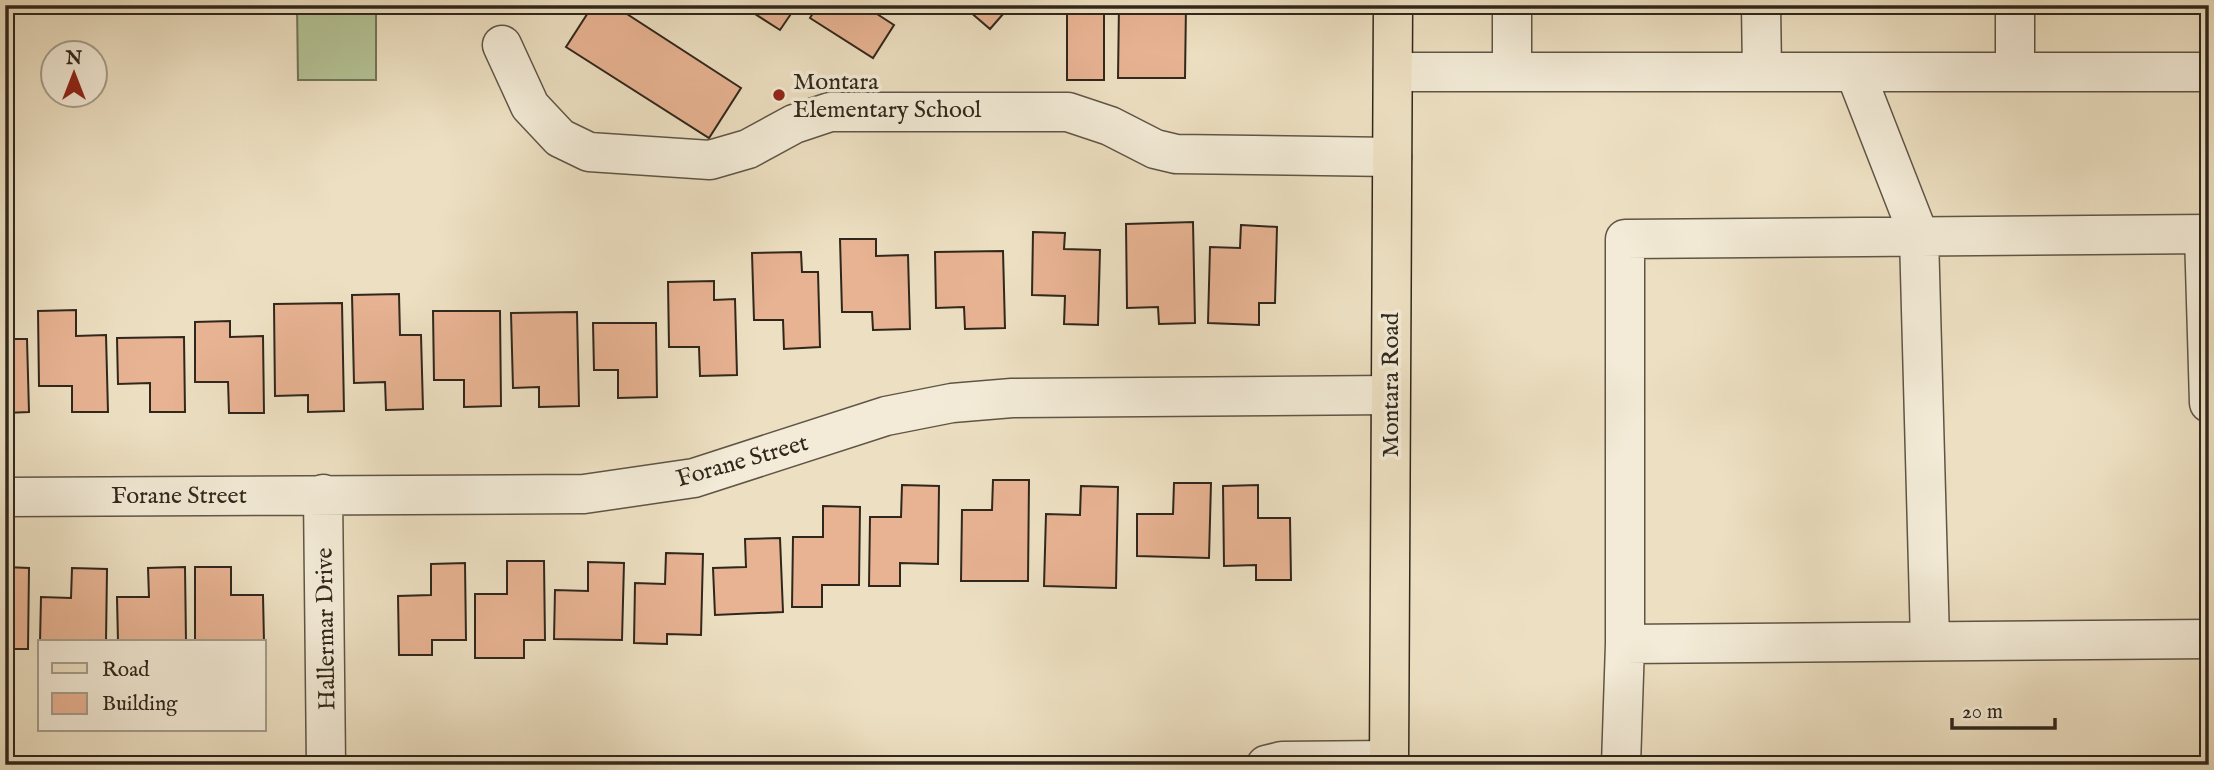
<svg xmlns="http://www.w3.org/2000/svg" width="2214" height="770" font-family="'IM FELL English',serif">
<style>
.green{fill:#b4c396;stroke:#727559;stroke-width:2}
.building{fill:#e8b393;stroke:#30271c;stroke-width:2}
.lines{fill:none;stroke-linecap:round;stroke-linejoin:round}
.minor-casing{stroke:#5f5546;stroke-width:41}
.major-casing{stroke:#30271c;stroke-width:41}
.minor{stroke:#f3ebd7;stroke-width:38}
.major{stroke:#ede0c2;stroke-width:38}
.poi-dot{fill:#8f2418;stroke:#f3ebd7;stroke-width:2.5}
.labels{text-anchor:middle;stroke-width:7;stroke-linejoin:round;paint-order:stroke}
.poi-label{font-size:24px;fill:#30271c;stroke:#f3ebd7;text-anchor:start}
.street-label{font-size:24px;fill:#30271c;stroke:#f3ebd7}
</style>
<rect width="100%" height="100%" fill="#ede0c2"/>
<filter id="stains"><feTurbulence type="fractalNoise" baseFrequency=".00286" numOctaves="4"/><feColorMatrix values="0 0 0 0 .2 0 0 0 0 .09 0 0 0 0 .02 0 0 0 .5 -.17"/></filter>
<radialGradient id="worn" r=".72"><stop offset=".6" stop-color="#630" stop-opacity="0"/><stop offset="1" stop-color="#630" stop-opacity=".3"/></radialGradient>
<path class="green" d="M297 5H376V80H298Z"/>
<path class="building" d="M593 5H613L741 88 709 138 566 47Z
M741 5H797L780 30Z
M818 5H863L894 25 873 58 810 18Z
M962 5H1011L990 29Z
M1119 5H1186L1185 78H1118Z
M1067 7H1104V80H1067Z
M1193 222 1195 323 1159 324 1158 307 1127 308 1126 224Z
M1241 225 1277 227 1275 303H1259V325L1208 323 1210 247 1240 248Z
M1033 232 1065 233 1064 249 1100 250 1098 325 1064 324 1065 296 1032 295Z
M840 239H876V256L908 255 910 329 873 330 872 312H842Z
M1003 251 1005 328 965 329 964 307 936 308 935 252Z
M801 252 802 272H818L820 347 784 349 783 320H754L752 253Z
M714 281V300L735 299 737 375 700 376 699 347H669L668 282Z
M399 294 400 335H421L423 409 386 410 385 382 354 383 352 295Z
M342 303 344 411 308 412V395L275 396 274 304Z
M76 310V336L106 335 108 412H72V386H39L38 311Z
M433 311H500L501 406 464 407V380H434Z
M577 312 579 406 539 407V387L513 388 511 313Z
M230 321V337L263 336 264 413H229L228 382H195V322Z
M593 323H656L657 397 618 398V370H594Z
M184 337 185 412H150V383L118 384 117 338Z
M5 339H27L29 412 5 413Z
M993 480H1029L1028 581H961L962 510H992Z
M1174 483H1211L1209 558 1137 556V514H1173Z
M902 485 939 486 938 564 900 563V586H869L870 517H901Z
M1258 485V518H1290L1291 580H1256V565L1224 566 1223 486Z
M1081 486 1118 487 1116 588 1044 586 1046 514 1080 515Z
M823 506 860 507 859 585H822V607H792L793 537H823Z
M780 538 783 612 715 615 713 568 746 567 745 539Z
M666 553 703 554 701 635 667 634V644L634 643 635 583 665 584Z
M507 561H544L545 640H524V658H475V594H507Z
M588 562 624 563 622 640 554 639 555 590 588 591Z
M465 563 466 640H432V655H399L398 596 431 595V564Z
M5 567 29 568 28 649H5Z
M185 567 186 642H118L117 597H149L148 568Z
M195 567H231V595H263L264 642H195Z
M72 568 107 569 106 642H40L41 597 71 598Z"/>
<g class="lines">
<g class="minor-casing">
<path id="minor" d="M1761 5 1762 72
M2015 5V72
M502 45 530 106 560 138 589 152 710 160 748 149 794 124 830 112H1068L1110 126 1155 149 1176 154 1392 157
M1393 72H2209
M1512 72V5
M1855 72 1919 236 1930 641
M2204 234 2209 403
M323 494 326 765
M5 497 584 494 694 478 886 416 952 403 1012 398 1390 395
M1625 644 2209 639
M1266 765 1282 761 1389 760
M1621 765 1625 644V239L2209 234"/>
</g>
<g class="major-casing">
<path id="major" d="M1389 765 1393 5"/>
</g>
<use href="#minor" class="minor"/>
<use href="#major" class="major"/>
</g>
<circle class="poi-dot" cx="779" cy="95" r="7"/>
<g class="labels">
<g class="poi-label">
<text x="793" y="89">Montara<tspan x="793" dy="28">Elementary School</tspan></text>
</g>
<g class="street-label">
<text transform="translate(1390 385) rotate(-90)" y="8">Montara Road</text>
<text transform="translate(742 460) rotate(-16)" y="8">Forane Street</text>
<text x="179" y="503">Forane Street</text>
<text transform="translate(325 629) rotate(-91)" y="8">Hallermar Drive</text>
</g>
</g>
<rect width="2214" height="770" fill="none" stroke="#ede0c2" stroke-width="28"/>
<rect x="7" y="7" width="2200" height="756" fill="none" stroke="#30271c" stroke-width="3.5"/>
<rect x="14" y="14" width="2186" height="742" fill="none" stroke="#30271c" stroke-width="2"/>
<rect x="38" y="640" width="228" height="91" fill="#f3ebd7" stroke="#a59d8c" stroke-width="2"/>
<rect x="52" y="663" width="35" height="10" fill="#ede0c2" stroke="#a59d8c" stroke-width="2"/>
<text x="102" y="676" font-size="21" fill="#30271c">Road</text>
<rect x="52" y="693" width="35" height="21" fill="#e8b393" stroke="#a59d8c" stroke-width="2"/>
<text x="102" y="710" font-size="21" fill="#30271c">Building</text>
<g transform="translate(74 74)"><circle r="33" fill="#f3ebd7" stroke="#a59d8c" stroke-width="2"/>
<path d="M0-5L12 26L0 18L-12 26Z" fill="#8f2418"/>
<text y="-10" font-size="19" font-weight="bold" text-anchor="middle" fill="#30271c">N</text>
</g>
<path d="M1952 718v10h103v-10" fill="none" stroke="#30271c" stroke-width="3.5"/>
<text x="1962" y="718" font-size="21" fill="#30271c" stroke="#f3ebd7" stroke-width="5" paint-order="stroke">20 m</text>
<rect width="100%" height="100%" filter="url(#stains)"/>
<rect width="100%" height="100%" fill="url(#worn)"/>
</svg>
